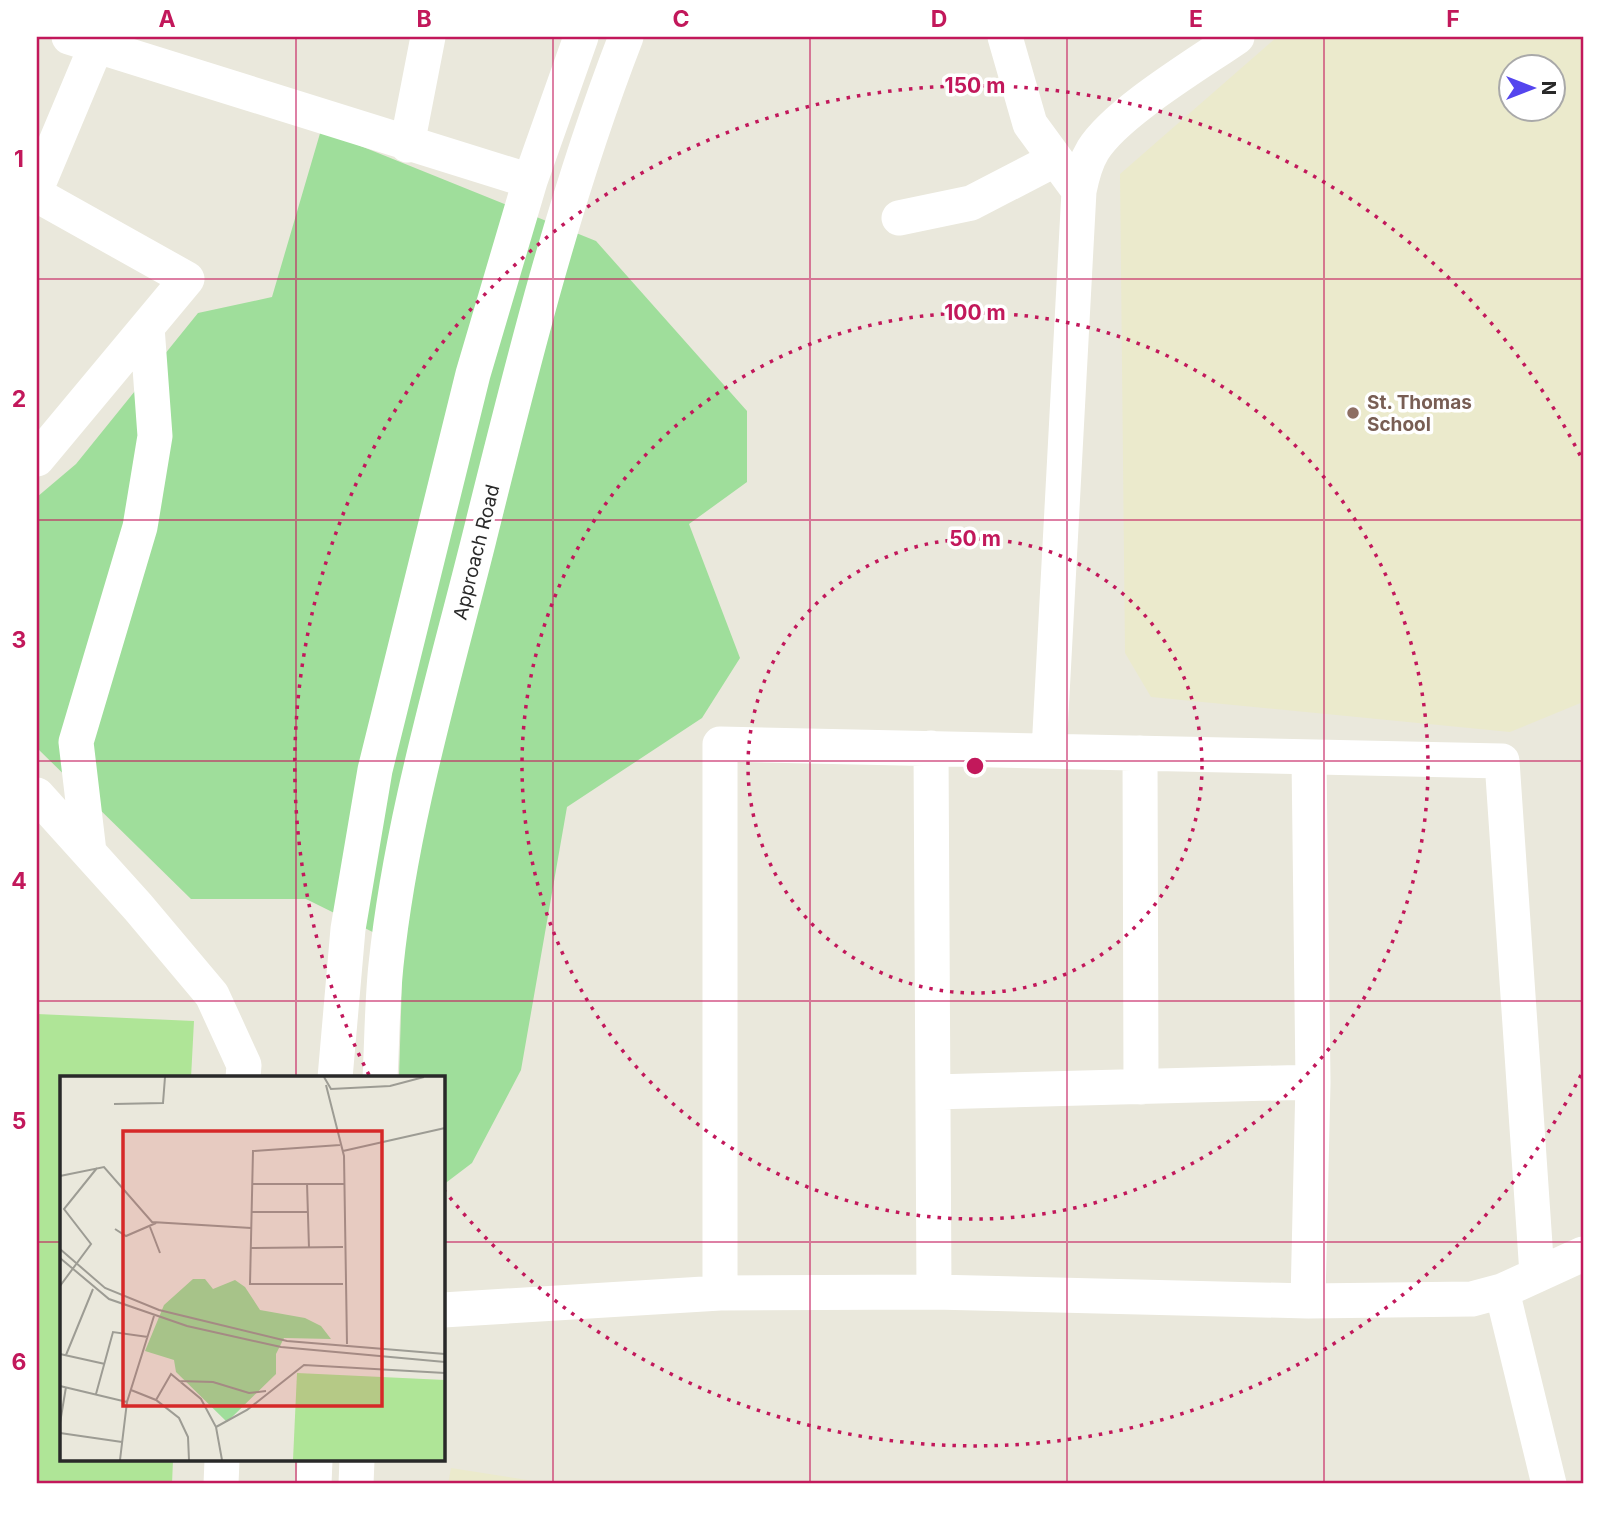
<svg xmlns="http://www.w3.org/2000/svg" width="1620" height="1521" font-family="Inter,sans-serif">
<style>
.education{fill:#ebeacc;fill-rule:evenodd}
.green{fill:#9fde9b}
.pitch{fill:#afe597}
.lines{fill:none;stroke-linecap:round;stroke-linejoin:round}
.minor{stroke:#fff;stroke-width:35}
.grid{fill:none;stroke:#c2185b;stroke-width:2;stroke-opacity:0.55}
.ring{fill:none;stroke:#c2185b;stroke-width:3.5;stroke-dasharray:3.5 7}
.education-dot{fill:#8d6e63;stroke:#fff;stroke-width:2.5}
.labels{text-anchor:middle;stroke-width:7;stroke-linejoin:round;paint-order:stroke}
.education-label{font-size:19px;font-weight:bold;fill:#785e54;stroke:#fff;text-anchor:start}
.street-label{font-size:19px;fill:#292929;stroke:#fff}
.inset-road{fill:none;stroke:#9d9c94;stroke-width:2}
.view{fill:#d62828;fill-opacity:0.15;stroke:#d62828;stroke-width:3.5}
.inset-edge{fill:none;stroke:#292929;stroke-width:3.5}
.centre{fill:#c2185b;stroke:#fff;stroke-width:3.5}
.ring-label{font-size:21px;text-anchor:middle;font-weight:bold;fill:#c2185b;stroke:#fff;stroke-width:7;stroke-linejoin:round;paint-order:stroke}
.neatline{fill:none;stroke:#c2185b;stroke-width:2.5}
.grid-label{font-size:23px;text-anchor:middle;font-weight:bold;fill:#c2185b}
</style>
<rect width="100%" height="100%" fill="#eae8dc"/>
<path class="education" d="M1277 37H1583V702L1510 732 1151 697 1125 653 1120 174ZM1512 66H1554V108H1512Z
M451 1468 553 1484H448Z"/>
<path class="green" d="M321 130 596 241 747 411V482L689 524 740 658 702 718 567 807 521 1070 472 1163 443 1185V1078H399L403 947 306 899H191L37 748V497L76 464 198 313 272 297Z"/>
<path class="pitch" d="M37 1014 194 1021 191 1078H61V1460H173L172 1484H37Z"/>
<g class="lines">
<path class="minor" d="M69 37 530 181
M1005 37 1030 124 1079 191
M407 145 428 37
M37 187 97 44
M37 195 187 279 37 459
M899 218 971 203 1054 160
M931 748 934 1292
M1049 751 1079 191C1082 176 1085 163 1093 150 1117 112 1198 64 1237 37
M1140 753 1141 1087
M37 795 138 907 212 995 244 1065 243 1078
M89 852 76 742 140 527 155 436 147 327
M335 1078 348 929 375 770 473 374 530 181 581 37
M380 1078C382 1041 382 1002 386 965 401 821 444 679 479 539 521 370 563 199 626 37
M933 1092 1313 1082
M1502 1291 1549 1484
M720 1293V744L1502 761 1537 1274
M1308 1301 1313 1082 1309 757
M443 1310 720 1293 934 1292 1308 1301 1472 1299 1502 1291 1583 1254
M221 1484 222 1460
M314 1484 315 1460
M356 1484 357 1460"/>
</g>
<path class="grid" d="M296 37V1078M553 37V1484M810 37V1484M1067 37V1484M1324 37V1484M37 279H1583M37 520H1583M37 761H1583M37 1001H1583M37 1242H61M443 1242H1583M296 1460V1484"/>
<g class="ring">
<circle cx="975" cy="766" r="227"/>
<circle cx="975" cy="766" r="453"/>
<path d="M1581 1075A680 680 0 0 1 443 1189M369 1075A680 680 0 1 1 1581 457"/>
</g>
<circle class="education-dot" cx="1353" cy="413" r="7"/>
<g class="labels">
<g class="education-label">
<text x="1367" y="409">St. Thomas<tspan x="1367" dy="22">School</tspan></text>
</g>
<g class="street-label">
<text transform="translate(476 552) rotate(-76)" y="7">Approach Road</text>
</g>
</g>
<g transform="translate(60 1076)">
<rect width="385" height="385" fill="#eae8dc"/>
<path d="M133 203H145L153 213 175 204 185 211 200 234 245 242 261 250 271 263 224 262 216 278V298L167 346 116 296 114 284 85 275 104 229Z" fill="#9fde9b"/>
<path d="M237 297 385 304V384H233Z" fill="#afe597"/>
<path class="inset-road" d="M264 1 271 13 330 10 364 1M266 9 284 80 287 268M54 28 103 27 105 1M280 69 193 75 190 208H283M283 75 385 52M0 100 44 91 92 146 191 152M247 107 249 172M192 108H284M191 136H248M90 151 100 177M55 153 66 160 96 147M190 172 283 171M0 173 45 212 99 234 227 265 385 278M0 182 49 223 127 250 221 271 385 286M0 210 31 168 4 133 37 92M0 278 45 288M6 279 33 213M119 305 153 306 189 317 206 315M0 310 67 326M71 314 96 324 119 342 128 361 129 384M36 318 53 256 88 261M96 324 111 298 141 323 156 351 162 384M0 347 6 311M156 351 187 334 244 289 385 297M0 357 62 366M60 384 67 326 94 240"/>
<path class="view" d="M63 55H322V330H63Z"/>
<rect width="385" height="385" class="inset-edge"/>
</g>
<circle cx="975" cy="766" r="10" class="centre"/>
<g class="ring-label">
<text x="975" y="93">150 m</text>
<text x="975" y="320">100 m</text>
<text x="975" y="546">50 m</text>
</g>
<rect width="1620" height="1521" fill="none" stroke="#ffffff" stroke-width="77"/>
<g transform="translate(1532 88) rotate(90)"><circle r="33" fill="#ffffff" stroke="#a9a9a9" stroke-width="2"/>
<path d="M0-5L12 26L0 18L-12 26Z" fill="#5445ee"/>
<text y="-10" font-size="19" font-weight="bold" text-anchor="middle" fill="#292929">N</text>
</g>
<rect x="38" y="38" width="1544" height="1444" class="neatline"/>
<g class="grid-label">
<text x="167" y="27">A</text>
<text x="424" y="27">B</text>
<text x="681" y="27">C</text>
<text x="939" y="27">D</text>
<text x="1196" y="27">E</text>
<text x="1453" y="27">F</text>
<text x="19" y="167">1</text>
<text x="19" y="407">2</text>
<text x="19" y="648">3</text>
<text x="19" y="889">4</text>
<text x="19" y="1129">5</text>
<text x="19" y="1370">6</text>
</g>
</svg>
